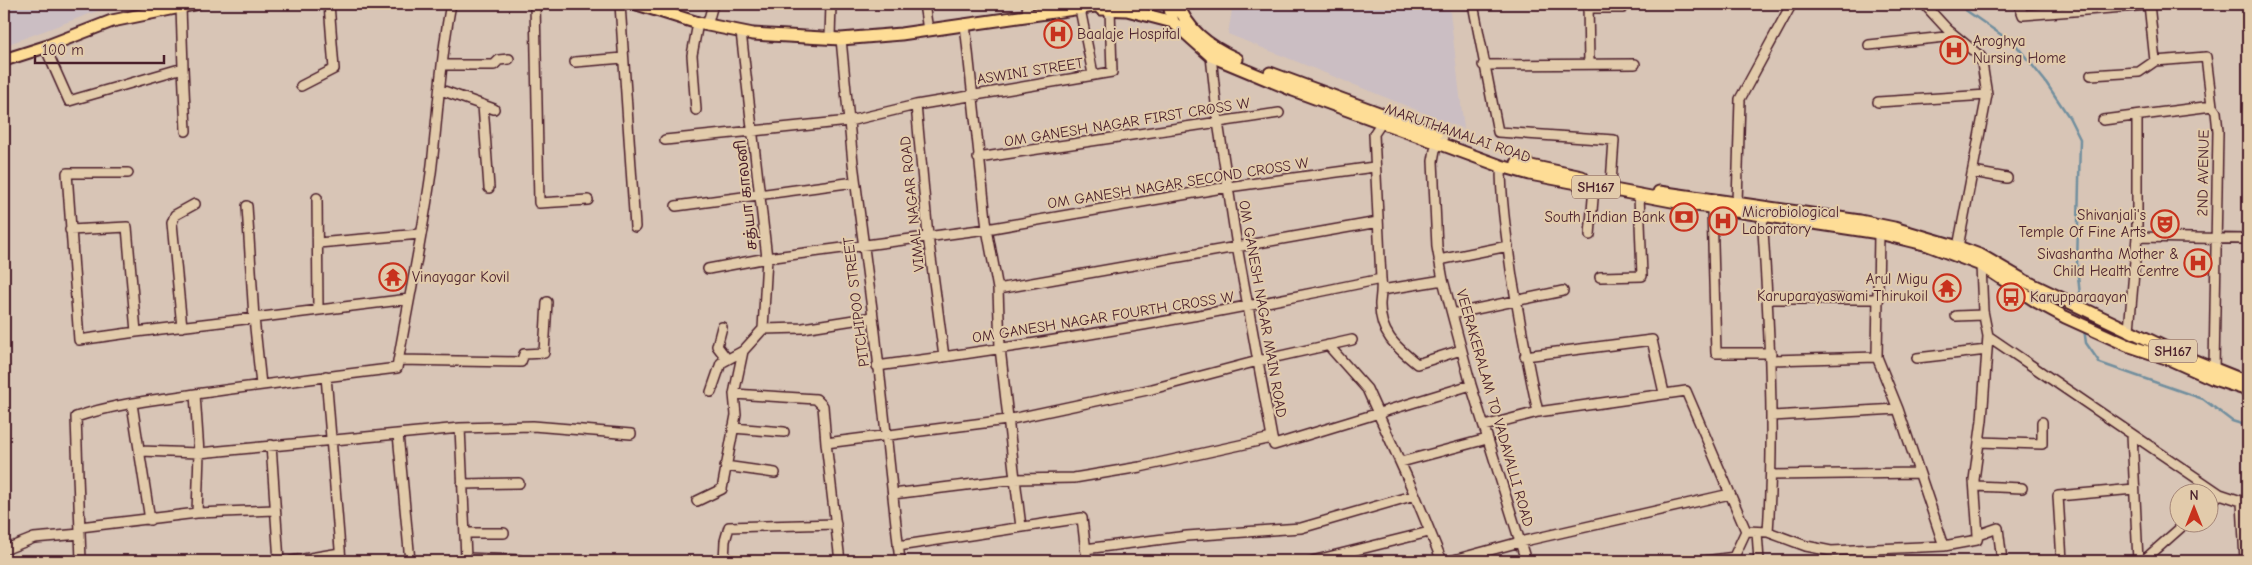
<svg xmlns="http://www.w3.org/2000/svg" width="2252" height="565" font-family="'Comic Neue','Noto Sans Tamil',sans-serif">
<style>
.built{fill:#cbbec3}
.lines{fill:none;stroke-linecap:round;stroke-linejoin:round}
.stream{stroke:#728f9e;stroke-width:2.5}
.minor-casing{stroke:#4a1f2b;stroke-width:12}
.major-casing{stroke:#4a1f2b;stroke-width:15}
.minor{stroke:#e2cbab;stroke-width:9}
.major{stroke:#fedd96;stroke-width:11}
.labels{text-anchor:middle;stroke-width:4;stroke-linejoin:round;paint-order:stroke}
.shield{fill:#e2cbab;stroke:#785351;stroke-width:1}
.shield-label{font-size:14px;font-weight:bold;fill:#4a1f2b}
.poi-label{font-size:15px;fill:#4a1f2b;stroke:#e2cbab;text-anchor:start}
.street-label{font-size:15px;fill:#4a1f2b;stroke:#e2cbab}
</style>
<rect width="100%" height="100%" fill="#d8c5b6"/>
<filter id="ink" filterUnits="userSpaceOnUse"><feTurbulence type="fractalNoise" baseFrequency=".02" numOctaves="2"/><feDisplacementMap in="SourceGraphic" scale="10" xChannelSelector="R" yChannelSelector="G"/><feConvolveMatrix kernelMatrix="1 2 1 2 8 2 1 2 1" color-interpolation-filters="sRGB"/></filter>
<g filter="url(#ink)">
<path class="built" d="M4 4H116L6 45Z
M1233 4H1449L1464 129 1228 34Z"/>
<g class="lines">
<path class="stream" d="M1961 4 1964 9 2016 45 2045 81 2069 117 2080 139 2077 267 2081 304
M2084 329 2086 343 2100 363 2203 399 2232 421 2248 426"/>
<g class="minor-casing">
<path id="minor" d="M535 4 539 203 588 200
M620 4 635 227
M924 4 928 30
M1027 4 1028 15
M1473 4 1498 132 1614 140 1611 183
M1588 4 1589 64
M1924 4 1948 30 1981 57 1987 95 1958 247
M2019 4 2023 15 2149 5
M2149 4 2155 61 2206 57 2212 106 2216 112 2218 131 2214 370
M181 7 183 68
M1588 8H1623
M1080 9 1093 74
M707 26 713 4
M741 32 767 258 987 229 1228 187 1374 167
M830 37 831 4
M841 39 853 163 875 332 900 561
M1869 45 1955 36
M45 47 69 101 183 68 186 131
M575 62 623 58
M443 65H494L499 60 509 59
M1483 65 1635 64
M2091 75 2139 72 2155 61
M301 86 334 69 329 4
M441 90 494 109
M1878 102 1987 95
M483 105 489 188
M696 110 692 55 698 23
M2103 120 2212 106
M1443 137 1435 150 1433 161 1437 247 1443 280 1471 385 1526 561
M665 140 849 121 916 105
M978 158 1279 113
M1501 166C1501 203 1507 240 1512 277 1520 322 1528 367 1538 412
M1973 172 2007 178
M128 173H67L79 340 136 332
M317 198 318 309
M1737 203 1740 99 1790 7
M676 206 855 182
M1712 208 1716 353H1771
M1762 215C1769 321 1775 426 1768 532L1806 546 1831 551 1944 546 1977 540 1978 535 1974 480 1982 420 1988 336 1983 311 1981 265 1982 260
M70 230 127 227 136 332 254 318 247 206
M1879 233 1877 357 1898 409
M1590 235 1594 187
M2137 237 2248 239
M318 243 420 234
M1439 260 1508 246
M1600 277 1642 276 1639 195
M1381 279C1382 287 1381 294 1380 303 1379 333 1396 347 1417 364L1461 350
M998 289 1378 222
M1382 290 1443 280
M1768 299H1879
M1452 314 1563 291
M1956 316 1983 315
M182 327 172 223 175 215 195 204
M722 327 717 346 727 359
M763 329 803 328 873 317
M2129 330 2137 237V116
M1988 336 2220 494
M1525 356 1652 340 1664 393
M944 357 928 236 916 105 1112 72 1110 9
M1917 358 1987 350
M398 360 521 362 524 354 544 353 547 302
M1771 360 1877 357
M877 366C1046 344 1215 314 1381 279L1374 134 1384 119
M326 376 341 561
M261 385 254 318 409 299
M711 392 721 363 743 351
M195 394 199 453 197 513
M734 394 816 399 823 406 826 443
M132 404 150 520
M1771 416 1898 409 1944 546
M1484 426 1538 412 1686 391 1746 531 1768 532
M460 428 466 558 519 560
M733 428 784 432
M398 434 410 561
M2132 434 2138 561
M1272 438 1274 445 1471 385
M1979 442 2042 444V422
M271 445 279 561
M140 451 199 453 460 428 533 426 631 434
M1401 462 1487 439
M725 466 775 473
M1772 475 1919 473
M462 484 519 483
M1975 486 2022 488
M893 494 1015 479 1000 348 998 289 987 229 965 24
M1415 495 1442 561
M697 501 722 489 736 415 734 394 743 351 763 329 767 258 708 269
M2242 502 2245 561
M2210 503 2220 494 2247 503
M80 527 197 513 275 510
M1021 527 1015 479 1074 478 1140 467 1272 438 1237 246 1218 122 1211 56
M1757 532 1759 561
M465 533H504
M1978 535 1998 528 2002 561
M898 546 1082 518 1087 561
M1085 549 1187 536 1301 528 1415 495 1367 389 1328 345
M4 550 34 538 80 534
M81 561 76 417C117 403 161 399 203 393 268 384 332 376 397 368 408 303 422 238 431 173 438 117 440 59 451 4
M292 561 340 553
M724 561 725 541 729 527 836 524
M840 561 826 443 1007 420 1152 389 1258 361 1352 340
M1312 561 1429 532
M1450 561 1520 542 1730 494
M1705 561 1735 557
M1732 561 1746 531
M2062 561 2058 496 2134 489
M2143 561 2187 522"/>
</g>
<g class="major-casing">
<path id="major" d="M637 4 698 23 753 34 841 39 901 34 1109 4
M1169 4 1173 22 1211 56 1293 90 1501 166 1530 174 1677 202 1879 233 1928 245 1981 265 2037 302 2065 317 2127 345 2169 359 2214 379 2248 390
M1178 4C1187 30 1212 48 1237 59
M1101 9 1127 10 1173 22
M4 60 45 47 112 21 195 4
M1270 73 1436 134
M1517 163 1582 177
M1659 192 1860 221 1894 228 1958 247 1982 256 2025 281 2185 357 2240 379"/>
</g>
<use href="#minor" class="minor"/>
<use href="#major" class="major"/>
</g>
</g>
<defs>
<g id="hospital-ring" transform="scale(1.4375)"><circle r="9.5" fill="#e2cbab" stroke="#c8321e" stroke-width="1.5"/><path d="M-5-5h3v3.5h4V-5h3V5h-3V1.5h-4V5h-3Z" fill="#c8321e"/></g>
<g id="bank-ring" transform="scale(1.4375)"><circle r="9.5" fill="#e2cbab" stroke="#c8321e" stroke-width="1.5"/><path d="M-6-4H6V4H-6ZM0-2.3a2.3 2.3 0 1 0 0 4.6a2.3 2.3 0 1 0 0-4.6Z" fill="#c8321e"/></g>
<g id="theatre-ring" transform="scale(1.4375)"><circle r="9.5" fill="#e2cbab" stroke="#c8321e" stroke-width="1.5"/><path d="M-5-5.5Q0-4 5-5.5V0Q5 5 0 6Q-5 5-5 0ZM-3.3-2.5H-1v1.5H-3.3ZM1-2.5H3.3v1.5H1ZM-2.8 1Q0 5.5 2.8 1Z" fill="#c8321e"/></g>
<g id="temple-ring" transform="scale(1.4375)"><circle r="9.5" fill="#e2cbab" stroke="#c8321e" stroke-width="1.5"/><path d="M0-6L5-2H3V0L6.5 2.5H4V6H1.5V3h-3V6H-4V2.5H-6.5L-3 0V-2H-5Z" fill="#c8321e"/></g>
<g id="bus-ring" transform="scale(1.4375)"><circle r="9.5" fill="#e2cbab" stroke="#c8321e" stroke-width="1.5"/><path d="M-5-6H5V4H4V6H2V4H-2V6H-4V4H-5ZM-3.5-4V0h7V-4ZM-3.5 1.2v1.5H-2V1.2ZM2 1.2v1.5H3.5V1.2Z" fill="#c8321e"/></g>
</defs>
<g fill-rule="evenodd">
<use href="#hospital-ring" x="1058" y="34"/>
<use href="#hospital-ring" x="1954" y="50"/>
<use href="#bank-ring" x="1684" y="217"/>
<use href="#hospital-ring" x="1723" y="221"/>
<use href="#theatre-ring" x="2165" y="224"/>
<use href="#hospital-ring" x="2198" y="263"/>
<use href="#temple-ring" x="393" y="277"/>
<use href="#temple-ring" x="1947" y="288"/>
<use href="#bus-ring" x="2011" y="297"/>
</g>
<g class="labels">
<g class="shield">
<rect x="1572" y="175.5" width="48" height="23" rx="4"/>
<rect x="2149" y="339.5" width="48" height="23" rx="4"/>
</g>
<g class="shield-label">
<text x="1596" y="192">SH167</text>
<text x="2173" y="356">SH167</text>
</g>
<g class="poi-label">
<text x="1077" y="39">Baalaje Hospital</text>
<text x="1973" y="46">Aroghya<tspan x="1973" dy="17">Nursing Home</tspan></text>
<text x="1742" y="217">Microbiological<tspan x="1742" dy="17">Laboratory</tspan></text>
<text x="2146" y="220" text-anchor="end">Shivanjali's<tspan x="2146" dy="17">Temple Of Fine Arts</tspan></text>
<text x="1665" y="222" text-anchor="end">South Indian Bank</text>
<text x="2179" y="259" text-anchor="end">Sivashantha Mother &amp;<tspan x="2179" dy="17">Child Health Centre</tspan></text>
<text x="412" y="282">Vinayagar Kovil</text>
<text x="1928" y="284" text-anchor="end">Arul Migu<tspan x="1928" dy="17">Karuparayaswami Thirukoil</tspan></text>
<text x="2030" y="302">Karupparaayan</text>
</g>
<g class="street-label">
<text transform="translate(1030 71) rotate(-9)" y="5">ASWINI STREET</text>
<text transform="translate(1127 122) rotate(-9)" y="5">OM GANESH NAGAR FIRST CROSS W</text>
<text transform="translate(1458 133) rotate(19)" y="5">MARUTHAMALAI ROAD</text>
<text transform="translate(2203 173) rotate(-89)" y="5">2ND AVENUE</text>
<text transform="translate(1178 183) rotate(-9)" y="5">OM GANESH NAGAR SECOND CROSS W</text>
<text transform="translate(746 195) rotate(-96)" y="5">சத்யா காலனி</text>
<text transform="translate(912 204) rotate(-96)" y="5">VIMAL NAGAR ROAD</text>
<text transform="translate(856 302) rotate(-97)" y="5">PITCHIPOO STREET</text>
<text transform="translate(1263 309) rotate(80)" y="5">OM GANESH NAGAR MAIN ROAD</text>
<text transform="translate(1103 317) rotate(-9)" y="5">OM GANESH NAGAR FOURTH CROSS W</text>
<text transform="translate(1495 408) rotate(74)" y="5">VEERAKERALAM TO VADAVALLI ROAD</text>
</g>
</g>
<rect width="2252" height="565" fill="none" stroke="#e2cbab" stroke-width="20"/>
<rect x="10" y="10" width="2232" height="545" fill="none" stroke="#4a1f2b" stroke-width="2" filter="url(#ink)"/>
<g transform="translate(2194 508)"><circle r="24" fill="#e2cbab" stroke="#a58678"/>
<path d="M0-4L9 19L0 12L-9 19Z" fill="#c8321e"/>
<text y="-8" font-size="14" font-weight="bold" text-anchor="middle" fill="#4a1f2b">N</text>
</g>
<path d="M35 55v8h129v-8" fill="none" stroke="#4a1f2b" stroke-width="2.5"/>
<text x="42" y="55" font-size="15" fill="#4a1f2b" stroke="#e2cbab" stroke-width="4" paint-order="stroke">100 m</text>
</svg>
